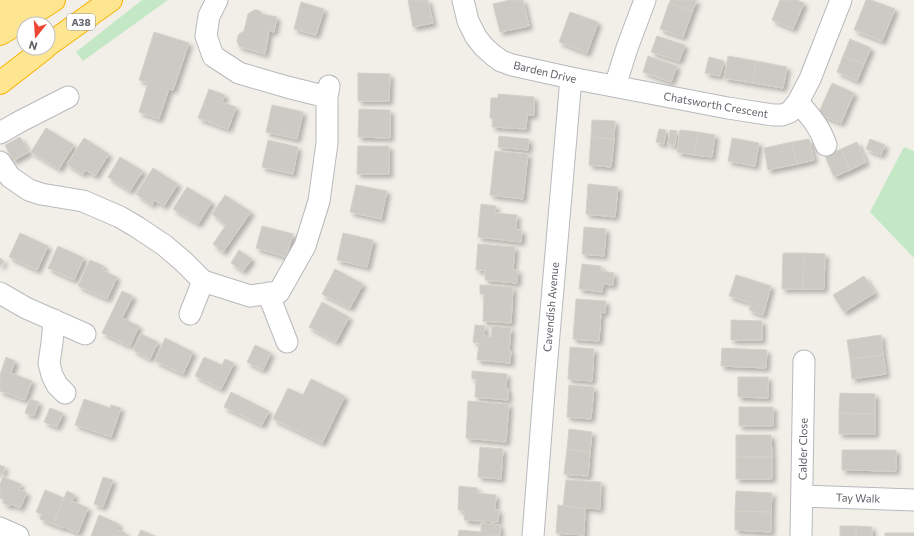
<svg xmlns="http://www.w3.org/2000/svg" width="914" height="536" font-family="Commissioner,sans-serif">
<style>
.green{fill:#c4e8c5}
.building{fill:#cccac5;stroke:#d6d1c6;filter:url(#shadow)}
.lines{fill:none;stroke-linecap:round;stroke-linejoin:round}
.minor-casing{stroke:#b8b9be;stroke-width:23}
.highway-casing{stroke:#f8b300;stroke-width:24}
.minor{stroke:#fff;stroke-width:21}
.highway{stroke:#fee691;stroke-width:22}
.labels{text-anchor:middle;stroke-width:3;stroke-linejoin:round;paint-order:stroke}
.shield{fill:#fff;stroke:#8f9195;stroke-width:1}
.shield-label{font-size:10px;font-weight:bold;fill:#5f6268}
.street-label{font-size:11px;fill:#5f6268;stroke:#fff}
</style>
<defs>
<filter id="shadow"><feDropShadow dx="3.5" dy="3.5" stdDeviation="2" flood-color="#0004"/></filter>
</defs>
<rect width="100%" height="100%" fill="#f1efe8"/>
<path class="green" d="M142 0H168L83 61 76 52Z
M904 147 914 151V258L870 212Z"/>
<path class="building" d="M408 0H428L433 23 413 27Z
M510 0H523L529 26 500 32 493 4Z
M671 0H697L692 12 669 3Z
M780 0H797L804 3 793 29 772 20Z
M866 0H871L895 9 882 41 854 30Z
M301 2 324 9 316 35 294 29Z
M669 3 692 12 683 37 660 29Z
M254 10H258L261 12 262 14 277 17 274 32 269 31 265 54 241 47 239 46 237 41 238 36 239 34 244 31 248 14Z
M570 12 598 22 587 53 559 42Z
M154 32 189 43 173 90 169 89 159 119 139 112 148 83 139 80Z
M657 36 685 45 679 61 651 52Z
M850 39 871 48 864 64 843 56Z
M648 56 677 66 671 82 643 72Z
M728 56 756 61 753 83 724 78Z
M843 56 864 64 857 81 837 72Z
M709 57 724 61 720 76 705 73Z
M756 61 787 67 783 88 753 83Z
M358 73 390 74 389 101H358Z
M832 83 854 93 841 123 818 114Z
M209 89 225 95 222 102 236 107 228 129 198 118Z
M498 94 534 97V115H527L526 129 492 127 493 119 490 118 491 98H498Z
M272 105 303 112 297 139 266 132Z
M359 109 390 110V138L358 137Z
M592 120 615 121 614 139 591 137Z
M46 128 74 145 59 169 31 152Z
M659 129 666 130 664 144 656 142Z
M670 130 677 131 675 146 668 144Z
M680 130 698 132 694 155 677 152Z
M698 132 715 135 712 157 694 155Z
M499 136 529 139 528 150 498 147Z
M20 137 29 152 13 161 5 145Z
M591 137 614 139 611 167 589 165Z
M84 138 109 154 95 176 86 170 83 174 67 164Z
M732 138 759 143 755 166 728 161Z
M809 139 814 160 797 164 792 142Z
M870 139 885 145 881 155 866 149Z
M268 140 298 147 293 174 262 167Z
M792 142 797 164 768 170 764 148Z
M857 142 866 162 850 170 841 149Z
M358 146H389V174H357Z
M841 149 850 170 834 177 825 156Z
M495 151 528 154 523 199 490 195Z
M120 157 143 171 130 191 108 177Z
M153 168 178 184 164 206 154 200 152 205 136 194Z
M588 184 618 187 615 217 586 214Z
M356 185 387 191 381 219 350 212Z
M187 187 212 202 198 224 173 209Z
M225 195 251 212 223 252 213 244 226 225 212 214Z
M481 204 496 206 495 213 517 215 516 230H522L521 242 478 237Z
M262 226 293 234 286 257 256 248Z
M584 227 606 229 604 256 582 254Z
M20 233 48 246 37 270 9 257Z
M343 233 373 240 367 267 337 260Z
M478 244 515 247 513 270H518L517 283 485 280V270H476Z
M58 246 84 258 74 280 48 268Z
M239 250 252 259 243 271 231 263Z
M783 253H804L803 289H782Z
M804 253 825 254 824 289H803Z
M0 258 4 261 0 267Z
M90 260 104 266 102 270 117 277 107 299 78 286Z
M582 264 601 266V271L614 273 613 285 603 284 602 292 579 289Z
M335 269 363 284 350 308 322 294Z
M736 275 771 286 763 315 749 310 751 303 729 296Z
M864 276 875 293 844 312 833 295Z
M480 285 513 287 511 323 483 321 484 294H480Z
M122 291 133 296 122 318 139 326 130 346 102 333Z
M576 299 606 301 605 313 601 312 599 341 573 339Z
M322 302 349 317 336 342 309 327Z
M731 320 762 321V340H731Z
M475 325 485 326 484 336 491 337 492 326 511 328 509 351H511L510 363 477 360 479 343 473 342Z
M141 334 158 342 150 359 133 350Z
M881 335 883 355 850 359 847 340Z
M165 338 193 352 183 374 155 361Z
M255 345 271 353 263 370 247 362Z
M570 347 594 349 592 381 568 379Z
M722 348 767 350 766 368 721 366Z
M883 355 886 374 852 379 850 359Z
M6 357 15 361 11 373 32 381 25 400 0 391V375Z
M204 357 222 365 225 359 234 363 221 389 195 376Z
M472 371 507 374 506 389H508V400L475 397 476 379H472Z
M738 377H768V398L738 397Z
M311 379 345 396 322 443 273 419 288 388 303 395Z
M569 385 594 387 591 419 567 417Z
M231 392 269 411 262 425 224 407Z
M840 393 875 394V414L839 413Z
M30 399 39 402 34 416 25 413Z
M84 399 110 408 111 405 121 408 111 437 75 425Z
M468 401 509 404 506 442 466 438Z
M739 407H773V426H739Z
M50 408 63 413 57 427 44 422Z
M839 413 875 414V434H839Z
M569 429 592 432 590 452 567 449Z
M736 435H771L772 457H736Z
M480 447 503 449 501 479 478 477Z
M567 449 590 452 588 476 564 474Z
M842 450H896V471L842 470Z
M736 457H772V479H736Z
M0 465 5 467 0 478Z
M3 477 21 484 19 489 27 493 20 508 11 504 10 506 3 503 4 500 0 498V484Z
M103 477 113 480 103 507 94 504Z
M566 480 601 482 600 509 563 506Z
M459 486 477 488V493L496 495 495 510H499L498 522 464 520 465 511 458 510Z
M45 490 64 498 53 524 40 519 42 514 36 512Z
M67 491 75 495 72 501 88 508 78 533 64 527 63 528 53 524Z
M736 491 772 493 771 512 735 511Z
M558 505 585 509 584 535 556 533Z
M735 511 771 512V532L735 530Z
M99 515 119 524 117 529 126 533 125 536H91Z
M481 523 500 525V535H494V536H458L459 530 481 532Z
M840 526H856V536H840Z
M856 526 872 527V536H856Z
M141 530 155 536H138Z
M885 533H901V536H885Z
M901 533H914V536H901Z"/>
<g class="lines">
<g class="minor-casing">
<path id="minor" d="M217 0 209 16 206 36 213 56 239 73 287 87 327 97
M463 0 468 21 476 37 484 47 493 55 501 61 512 65 571 78 728 108 773 115H782L790 112 798 102 810 79 841 0
M615 86 627 48 645 0
M798 102C810 116 820 127 826 145
M0 133 19 122 68 97
M0 162 10 177 29 190 41 194 83 201 120 217 137 227 164 245 184 262 203 281 250 296 279 292 305 246 319 201 327 143V97L329 86
M0 293 26 308 85 334
M268 293 287 342
M190 314 203 281
M54 320 52 343 49 363 52 375 57 385 65 393
M802 496 914 500
M0 528 18 536
M533 536 544 393 571 78
M801 536 804 361"/>
</g>
<g class="highway-casing">
<path id="highway" d="M0 11 24 0
M0 34 20 22 54 0
M48 45 111 0
M0 83 45 48"/>
</g>
<use href="#minor" class="minor"/>
<use href="#highway" class="highway"/>
</g>
<g class="labels">
<rect class="shield" x="67" y="14" width="28" height="16" rx="3"/>
<g class="shield-label">
<text x="81" y="26">A38</text>
</g>
<g class="street-label">
<text transform="translate(545 72) rotate(13)" y="4">Barden Drive</text>
<text transform="translate(716 105) rotate(10)" y="4">Chatsworth Crescent</text>
<text transform="translate(551 307) rotate(-85)" y="4">Cavendish Avenue</text>
<text transform="translate(803 449) rotate(-89)" y="4">Calder Close</text>
<text transform="translate(858 498) rotate(2)" y="4">Tay Walk</text>
</g>
</g>
<g transform="translate(36 36) rotate(197)"><circle r="19" fill="#ffffff" stroke="#bfc0c3"/>
<path d="M0-3L7 15L0 10L-7 15Z" fill="#ec4733"/>
<text y="-6" font-size="11" font-weight="bold" text-anchor="middle" fill="#5f6268">N</text>
</g>
</svg>
